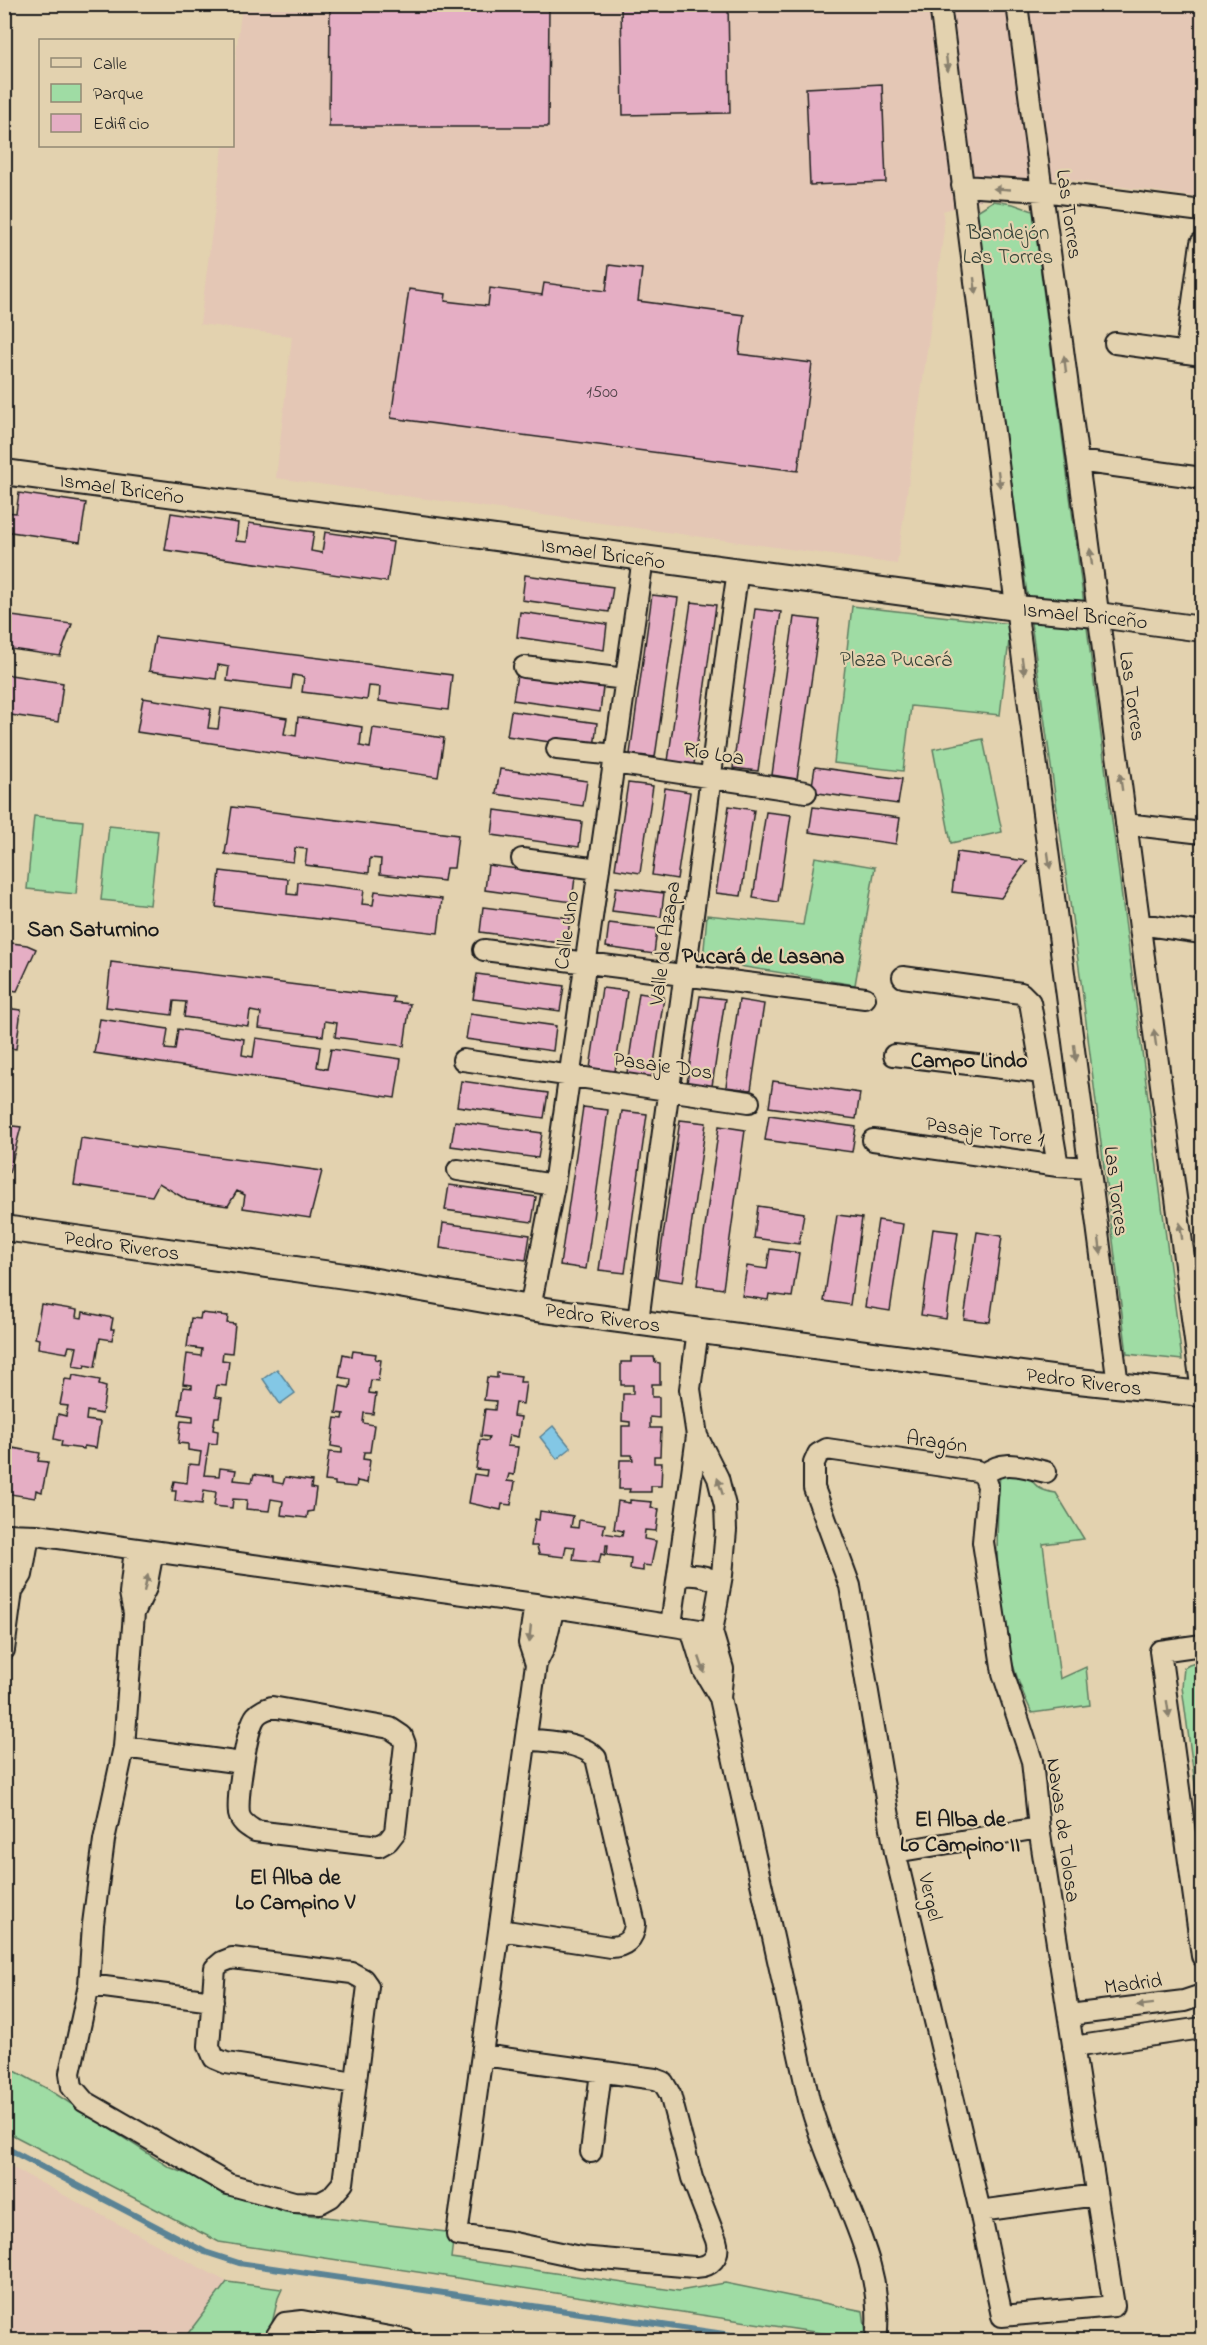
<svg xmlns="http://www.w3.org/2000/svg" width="1207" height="2345" font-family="'Indie Flower',sans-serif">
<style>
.built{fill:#e4c7b5}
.green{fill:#9fdca4;stroke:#5e7c60;stroke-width:1.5}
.water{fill:#83c7e5;stroke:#5a8395;stroke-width:1.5}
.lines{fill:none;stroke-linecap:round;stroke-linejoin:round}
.stream{stroke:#5a8395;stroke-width:6}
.building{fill:#e5aec4;stroke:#1c1c1c;stroke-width:1.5}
.minor-casing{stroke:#1c1c1c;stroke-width:24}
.tertiary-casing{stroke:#1c1c1c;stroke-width:28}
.minor{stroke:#e3d2af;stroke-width:20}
.tertiary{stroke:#e3d2af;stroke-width:24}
.oneway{fill:#89806d}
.labels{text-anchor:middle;stroke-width:4.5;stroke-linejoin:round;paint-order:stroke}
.number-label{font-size:18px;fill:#4e4046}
.street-label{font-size:21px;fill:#1c1c1c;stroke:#e3d2af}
.park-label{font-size:21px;fill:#364237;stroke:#e3d2af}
.neighbourhood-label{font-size:22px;font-weight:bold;fill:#1c1c1c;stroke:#e3d2af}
</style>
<rect width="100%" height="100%" fill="#e3d2af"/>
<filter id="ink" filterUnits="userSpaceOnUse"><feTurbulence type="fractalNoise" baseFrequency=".0167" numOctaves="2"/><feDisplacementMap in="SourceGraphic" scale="12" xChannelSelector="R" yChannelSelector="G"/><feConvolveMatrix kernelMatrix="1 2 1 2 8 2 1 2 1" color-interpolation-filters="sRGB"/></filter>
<g filter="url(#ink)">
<path class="built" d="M242 5H1202V198L1058 178 943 211 944 230 897 564 276 478 292 336 200 324 223 146H232L233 78Z
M4 2163 227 2282 183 2340H5Z"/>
<path class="green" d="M993 201 1013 204 1033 211 1182 1360 1127 1354 1082 989 974 213Z
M852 606 1011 624 1000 715 911 706 903 771 834 763Z
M983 739 1002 832 951 843 933 749Z
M34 816 83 821 76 894 27 889Z
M109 826 158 831 150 905 101 900Z
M815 857 875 867 855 985 703 960 707 915 803 925Z
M1000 1473 1029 1476C1036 1488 1042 1491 1056 1493L1084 1539 1043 1544 1060 1679 1086 1667 1090 1705 1032 1713C994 1636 994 1557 1000 1473Z
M1202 1661V1836L1182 1687 1184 1668 1189 1665Z
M4 2065 48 2089 169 2167 285 2212 454 2233 451 2258 679 2291 725 2283 863 2311 867 2340 219 2242 5 2131Z
M227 2282 282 2289 278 2298 268 2340H183Z"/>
<path class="water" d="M277 1369 295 1393 280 1404 263 1379Z
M553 1426 571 1448 557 1459 540 1437Z"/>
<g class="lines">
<path class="stream" d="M4 2147 205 2252 239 2263 765 2340"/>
</g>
<path class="building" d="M330 4H549L548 127H329Z
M621 4H728L730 113 623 115Z
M882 84 886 182 810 185 806 88Z
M609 265 642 269 638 301 744 315 739 354 812 363 798 471 391 418 409 289 446 294 445 301 488 306 490 288 542 295 544 283 606 291Z
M4 493H7L5 512 16 513 19 493 86 503 80 542 4 531Z
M171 513 238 523 236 541 247 542 249 523 314 532 311 551 322 553 325 532 393 542 387 582 165 550Z
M525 575 613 587 609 612 522 600Z
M652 595 678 598 655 757 630 754Z
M691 602 716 605 694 764 668 761Z
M755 609 781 612 758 771 733 768Z
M520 612 607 624 604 650 517 637Z
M4 615 72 624 60 656 4 648Z
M794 617 820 620 797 779 772 775Z
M155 637 452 675 448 710 379 701 380 687 369 686 367 700 302 692 304 677 293 675 291 689 227 681 229 667 218 665 216 679 149 671Z
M4 674 63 683 58 722 4 714Z
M517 675 603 687 600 712 513 700Z
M143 698 211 709 208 728 218 729 221 708 287 718 284 734 296 736 298 717 362 727 360 746 370 748 373 728 444 738 438 777 137 732Z
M511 711 597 723 594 748 507 736Z
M815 767 902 779 898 804 811 792Z
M500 769 587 781 583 806 496 794Z
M628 783 653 786 640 873 615 869Z
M665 788 690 792 677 879 652 875Z
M729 806 754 810 741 896 716 893Z
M232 807 458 835 454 868H446L444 881 380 874 381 859 370 858 369 873 305 865 307 849 295 848 293 862 225 854Z
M813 807 900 818 896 844 809 832Z
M495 810 582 822 579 847 492 835Z
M766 812 791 815 778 902 753 898Z
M957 852 1027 861 1001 898 952 892Z
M488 865 575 877 572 902 485 890Z
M220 871 288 879 287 894 297 895 298 882 364 890 362 904 373 905 375 891 442 899 438 933 216 907Z
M616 887 664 893 661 917 612 911Z
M483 907 570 918 567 944 480 932Z
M609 923 657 929 654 954 606 947Z
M4 942 27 945 36 949 17 991 4 989Z
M111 962 394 997 393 1002 410 1004 404 1046 335 1037 337 1023 325 1021 323 1036 259 1028 261 1013 250 1011 248 1026 184 1017 186 1002 174 1001 172 1015 106 1007Z
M477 974 564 986 560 1011 473 999Z
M602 988 627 991 614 1078 589 1075Z
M639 993 664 997 651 1084 626 1080Z
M700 996 725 999 712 1086 687 1083Z
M739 1000 764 1004 751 1090 726 1087Z
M4 1008 21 1010 16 1049 4 1047Z
M470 1014 556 1026 553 1051 466 1039Z
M100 1019 168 1029 165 1049 175 1050 178 1029 244 1039 242 1055 253 1057 256 1038 320 1047 317 1067 327 1069 331 1049 401 1059 395 1098 94 1053Z
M461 1081 548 1093 544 1118 457 1106Z
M773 1081 860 1093 856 1119 769 1107Z
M583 1107 608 1110 586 1269 560 1265Z
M622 1111 647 1114 625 1273 599 1270Z
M769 1115 856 1127 852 1152 765 1140Z
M680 1120 706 1123 683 1282 657 1278Z
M455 1121 542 1133 538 1158 451 1146Z
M4 1125 21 1127 9 1173H4Z
M719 1126 745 1130 723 1289 697 1285Z
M81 1138 115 1143 322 1171 310 1218 243 1208 245 1195 237 1191 228 1206 187 1200 159 1183 152 1196 74 1185Z
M449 1185 536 1197 532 1222 445 1210Z
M758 1206 804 1213 799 1244 754 1238Z
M837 1215 862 1218 850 1305 824 1301Z
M878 1220 903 1224 890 1311 865 1307Z
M443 1223 530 1235 526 1260 440 1248Z
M933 1229 958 1232 946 1319 921 1315Z
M977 1232 1002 1236 990 1322 964 1319Z
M770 1249 799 1253 792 1297 769 1294 768 1300 742 1296 747 1266 767 1269Z
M41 1304 77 1310 76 1317 82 1318 83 1312 113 1318 111 1329H114L112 1340 100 1338 95 1367 85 1365 84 1368 73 1366 77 1347 69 1346 67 1353 38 1348 39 1339 35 1338Z
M201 1313 228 1316 227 1323 235 1324 232 1353 223 1352 222 1360 229 1361 226 1386 217 1385 215 1397 222 1398 219 1417H215L213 1430 218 1431 217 1444 209 1443 204 1475 219 1476 220 1468 236 1470 234 1480 252 1482 254 1474 273 1477V1482L283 1484 285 1477 312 1481 311 1488 316 1489 313 1511 308 1512 307 1518 281 1515 283 1501 271 1499 269 1511 246 1509 247 1500 233 1499 232 1508 214 1506 216 1492 204 1490 202 1504 175 1501 176 1491H172L174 1481 187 1483 189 1464 199 1465 201 1452 188 1450V1444L178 1443 181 1421 193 1422V1416L179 1414 183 1387 192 1388V1385L183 1384 187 1354 201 1356 202 1349 187 1347 191 1318 200 1319Z
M353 1351 376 1354 375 1359 381 1360 378 1381 371 1380 369 1393 376 1394 373 1414 364 1413 363 1423 374 1425 370 1452H364L363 1459 370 1460 367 1483 357 1481 356 1487 335 1485V1482L325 1481 329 1452 342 1453V1448L331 1446 335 1418 343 1419 344 1414 336 1413 340 1386 350 1388 351 1379 339 1377 343 1354 352 1356Z
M631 1357H654L655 1362 660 1363V1384H652V1397H659V1418L650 1417V1428H661L660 1456H654V1463H662L661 1486H651V1492H629L630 1489H619L620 1460H633L632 1455H622V1426H630V1422L622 1421 623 1394H633V1385H621V1362H631Z
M497 1373 521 1376 520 1382H526L523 1404 515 1403 513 1416 521 1417 518 1437 509 1435 507 1446 518 1447 514 1475 509 1474 507 1481 515 1482 511 1505 502 1504 501 1510 469 1503 474 1474 486 1476 487 1470 476 1469 480 1440 488 1441 489 1437 481 1436 485 1409 495 1410 496 1401 484 1400 487 1377 497 1378Z
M73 1375 100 1380 99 1385 106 1387 102 1414 87 1411 86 1420 100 1422 96 1448 84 1446V1449L61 1446 62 1441 54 1439 58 1414 66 1416 68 1406 60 1405 65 1379 72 1380Z
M13 1448 40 1453 38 1461 48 1462 42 1492 36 1490 35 1498 4 1493 7 1480H4V1457L11 1458Z
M630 1500 652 1502 651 1508 659 1509 656 1531 645 1530 644 1539 656 1541 651 1566 643 1565V1571L630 1569 631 1558 607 1555 608 1545H606L605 1555 601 1554 599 1563 573 1560 575 1547 566 1546 564 1557 539 1554 537 1546H531L535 1519 539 1520 540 1511 573 1516 571 1527 578 1528 579 1520 605 1524 603 1533 622 1536 623 1531 614 1529 618 1501 630 1503Z"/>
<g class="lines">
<g class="minor-casing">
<path id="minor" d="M940 4 1019 630 1118 1385
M1017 4 1202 1393
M962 186 1043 191 1202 211
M1115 343 1202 355
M1186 353 1201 243
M1078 461 1202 478
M524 667 626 679
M557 749 615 755
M614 763 806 792
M1126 824 1202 833
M522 859 599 869
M1140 924 1202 933
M484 950 865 998
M903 977 1021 993 1030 1002 1058 1166
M894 1055 1042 1073
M463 1060 749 1102
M873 1140 1058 1166 1090 1168
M458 1170 554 1185
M530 1308 554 1185 643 558
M638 1322C656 1176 677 1031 697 886 711 781 722 675 738 571
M697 1436 718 1478 725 1506 726 1530 722 1575 712 1632 723 1669 720 1698 809 2100C816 2125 825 2149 835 2173 857 2228 884 2280 876 2340
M827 1449 977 1471 984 1475 988 1486 983 1542 1003 1673 1032 1761 1039 1828 1114 2306 1002 2316 980 2211 895 1852 850 1586 814 1488V1463L818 1454Z
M984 1475C1003 1458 1023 1467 1046 1472
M4 1534 37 1535 535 1604 712 1632
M135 1549 130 1593 134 1613 124 1747 104 1840 93 1924 89 1985 70 2073 72 2087 84 2101 228 2184 294 2202 320 2203 331 2197 343 2183 368 1986 363 1979 352 1973 232 1958 222 1962 215 1968 209 2046 214 2058 226 2063 355 2083
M678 1576C694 1573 707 1575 720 1584
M12 1591 22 1575 29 1535
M535 1604 529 1643 536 1664
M134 1613 146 1588 153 1551
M671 1625 697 1436 690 1389 698 1330
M691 1629 704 1671 720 1698
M1202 1645 1160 1651 1202 1956
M4 1650 12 1591 7 1572 11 1534
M272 1707 390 1728 402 1736 405 1744 395 1832 388 1841 379 1846 255 1831C249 1827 241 1823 239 1814 237 1798 246 1728 256 1716 260 1711 266 1709 272 1707Z
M124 1747 242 1763
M895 1852 1039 1828
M500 1930 610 1947C625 1947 634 1939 635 1924L596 1758C582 1741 547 1742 526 1739
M89 1985 213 2001
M1069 2015 1184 2001 1202 1995
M1073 2047 1202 2028
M483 2055 655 2079 663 2082 670 2094 692 2178 716 2240C721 2256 711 2268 694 2267L580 2257 509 2242 457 2235 536 1664 544 1648 554 1607
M591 2152 601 2072
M980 2211 1096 2195
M274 2340 285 2323 302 2321 406 2340"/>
</g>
<g class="tertiary-casing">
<path id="tertiary" d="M4 472 1016 608 1098 615 1202 629
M4 1228 359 1278 530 1308 1059 1379 1202 1394"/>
</g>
<use href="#minor" class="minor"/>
<use href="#tertiary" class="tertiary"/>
</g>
<defs><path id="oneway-solid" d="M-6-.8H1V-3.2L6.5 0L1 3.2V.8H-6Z" transform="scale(1.5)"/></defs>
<g class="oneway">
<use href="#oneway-solid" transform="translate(947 63) rotate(83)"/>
<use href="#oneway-solid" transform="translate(1002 189) rotate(-177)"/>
<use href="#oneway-solid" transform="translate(975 286) rotate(83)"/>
<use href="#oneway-solid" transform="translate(1065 364) rotate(-97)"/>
<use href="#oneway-solid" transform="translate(999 479) rotate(83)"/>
<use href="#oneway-solid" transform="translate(1091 557) rotate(-97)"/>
<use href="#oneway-solid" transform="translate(1023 666) rotate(82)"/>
<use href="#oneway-solid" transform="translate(1121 782) rotate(-98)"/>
<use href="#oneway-solid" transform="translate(1049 860) rotate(82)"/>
<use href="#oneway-solid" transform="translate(1155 1038) rotate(-98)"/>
<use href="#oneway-solid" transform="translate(1075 1053) rotate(83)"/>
<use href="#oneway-solid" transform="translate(1181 1231) rotate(-98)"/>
<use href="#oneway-solid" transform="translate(1100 1246) rotate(83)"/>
<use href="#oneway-solid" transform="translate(720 1486) rotate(-108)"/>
<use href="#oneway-solid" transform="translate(146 1583) rotate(-77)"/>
<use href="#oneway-solid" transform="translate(530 1634) rotate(96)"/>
<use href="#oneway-solid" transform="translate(702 1665) rotate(71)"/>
<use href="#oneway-solid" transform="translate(1168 1709) rotate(82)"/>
<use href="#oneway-solid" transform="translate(1145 2005) rotate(173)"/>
</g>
</g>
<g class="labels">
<g class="number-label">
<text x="602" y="397">1500</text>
</g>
<g class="street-label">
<text transform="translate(1070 214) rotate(82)" y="7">Las Torres</text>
<text transform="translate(122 488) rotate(8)" y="7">Ismael Briceño</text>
<text transform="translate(603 553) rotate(8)" y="7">Ismael Briceño</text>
<text transform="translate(1085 615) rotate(6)" y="7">Ismael Briceño</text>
<text transform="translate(1133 696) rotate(82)" y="7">Las Torres</text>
<text transform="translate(714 753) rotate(9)" y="7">Río Loa</text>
<text transform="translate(566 930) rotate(-82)" y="7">Calle Uno</text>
<text transform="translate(664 943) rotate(-82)" y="7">Valle de Azapa</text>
<text transform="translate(663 1065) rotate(8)" y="7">Pasaje Dos</text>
<text transform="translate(985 1131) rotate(8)" y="7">Pasaje Torre 1</text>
<text transform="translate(1117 1191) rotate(83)" y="7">Las Torres</text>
<text transform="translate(122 1245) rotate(8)" y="7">Pedro Riveros</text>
<text transform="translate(603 1317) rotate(8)" y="7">Pedro Riveros</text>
<text transform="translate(1084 1381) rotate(7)" y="7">Pedro Riveros</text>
<text transform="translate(937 1441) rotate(8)" y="7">Aragón</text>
<text transform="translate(1064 1830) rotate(82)" y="7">Navas de Tolosa</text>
<text transform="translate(931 1897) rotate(77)" y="7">Vergel</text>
<text transform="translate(1133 1983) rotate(-7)" y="7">Madrid</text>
</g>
<g class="park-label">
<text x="1008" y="239">Bandejón<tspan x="1008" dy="24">Las Torres</tspan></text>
<text x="896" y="666">Plaza Pucará</text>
</g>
<g class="neighbourhood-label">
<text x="93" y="936">San Saturnino</text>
<text x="763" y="963">Pucará de Lasana</text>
<text x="969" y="1067">Campo Lindo</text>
<text x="960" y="1826">El Alba de<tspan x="960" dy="25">Lo Campino II</tspan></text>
<text x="295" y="1884">El Alba de<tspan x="295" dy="25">Lo Campino V</tspan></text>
</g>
</g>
<rect width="1207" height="2345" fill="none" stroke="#e3d2af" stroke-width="24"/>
<rect x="12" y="12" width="1183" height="2321" fill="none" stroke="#1c1c1c" stroke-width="2" filter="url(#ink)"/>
<rect x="39" y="39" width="195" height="108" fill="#e3d2af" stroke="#938974" stroke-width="1.5"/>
<rect x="51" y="58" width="30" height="9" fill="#e3d2af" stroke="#938974" stroke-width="1.5"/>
<text x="93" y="69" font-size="18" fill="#1c1c1c">Calle</text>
<rect x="51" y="84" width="30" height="18" fill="#9fdca4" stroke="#938974" stroke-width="1.5"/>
<text x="93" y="99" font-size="18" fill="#1c1c1c">Parque</text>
<rect x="51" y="114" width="30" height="18" fill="#e5aec4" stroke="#938974" stroke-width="1.5"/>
<text x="93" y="129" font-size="18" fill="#1c1c1c">Edificio</text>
</svg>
